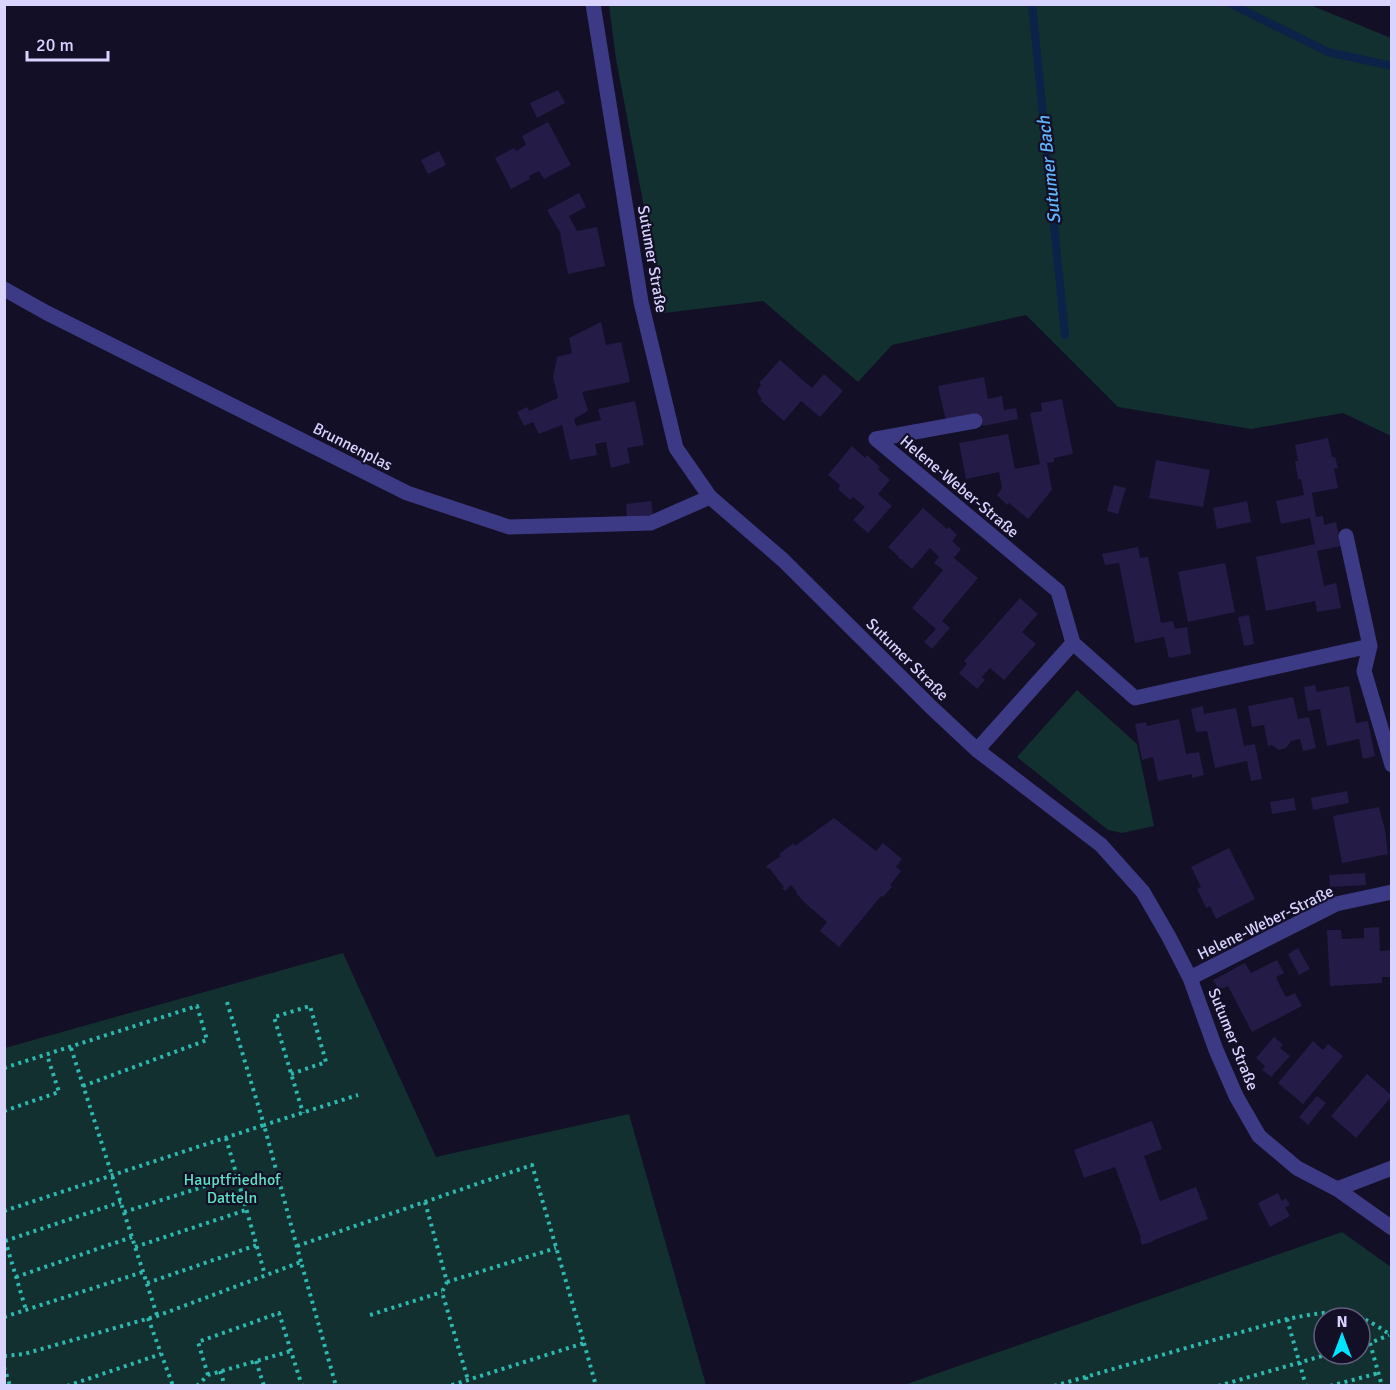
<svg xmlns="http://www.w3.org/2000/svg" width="1396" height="1390" font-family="Signika,sans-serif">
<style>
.green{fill:#12302f;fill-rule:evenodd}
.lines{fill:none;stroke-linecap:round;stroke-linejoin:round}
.stream{stroke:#0c2248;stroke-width:8}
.building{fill:#241b47}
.path{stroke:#2fb8b0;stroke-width:4;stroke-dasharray:3 4.5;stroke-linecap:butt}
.minor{stroke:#3d3a85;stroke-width:15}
.labels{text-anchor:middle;stroke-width:4.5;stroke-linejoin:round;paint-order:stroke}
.street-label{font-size:16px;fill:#d9d4ff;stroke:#130f26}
.park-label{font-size:16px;fill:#5fe0c0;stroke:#130f26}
.water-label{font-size:18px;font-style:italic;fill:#62b6ff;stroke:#130f26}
</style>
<rect width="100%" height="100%" fill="#130f26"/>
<path class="green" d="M1308 4 1391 38V436L1343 413 1251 429 1118 407 1026 315 892 345 858 382 763 301 664 313 616 59 609 5Z
M1077 690 1137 744 1154 826 1122 833 1108 830 1017 757Z
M343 953 436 1157 629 1114 706 1385H5V1048Z
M1342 1232 1391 1267V1385H904ZM1324 1318H1360V1354H1324Z"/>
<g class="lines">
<path class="stream" d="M1032 4 1065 335
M1231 4 1328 52 1392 66"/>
</g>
<path class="building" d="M558 90 565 103 537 118 530 103Z
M548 122 571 165 544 179 539 171 529 176 530 179 511 189 495 158 514 148 516 151 526 145 522 136Z
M439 151 446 165 428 174 421 160Z
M579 193 586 207 569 216 577 231 597 227 605 266 568 274 560 234H561L547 210Z
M601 322 606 345 621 342 630 382 582 392 588 410 585 413 574 419 576 426 601 420 598 409 635 401 644 445 627 448 630 463 611 468 606 442 595 444 597 455 570 460 562 425 539 434 533 422 524 426 517 412 527 407 529 411 558 398 553 377 557 357 572 353 569 338Z
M780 360 812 388 824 374 843 391 820 417 801 401 784 421 760 400 762 399 757 392 761 384 759 383Z
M984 377 988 399 1002 396 1004 410 1016 408 1018 419 983 426 980 415 946 421 938 386Z
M1062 399 1073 454 1054 458V462L1047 463 1052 490 1028 519 1009 503 1007 505 997 495 1002 488 999 472 966 479 959 443 1008 434 1015 469 1040 464 1030 413 1042 411 1041 403Z
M1328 438 1332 457H1335L1338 468 1334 469 1338 488 1312 493 1316 517 1323 516 1324 525 1336 522 1341 546 1317 551 1324 586 1336 583 1341 608 1317 612 1315 601 1266 611 1256 557 1315 544 1310 518 1281 524 1276 501 1304 495 1301 479H1298L1295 461H1298L1295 445Z
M852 446 865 458 867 455 880 467 878 469 890 480 878 494 892 506 868 533 853 520 865 507 853 497 850 500 838 489 840 485 828 475Z
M1156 460 1210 470 1203 507 1149 498Z
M1114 485 1126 488 1118 514 1107 511Z
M651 501 653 515 627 519 626 504Z
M1247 501 1251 522 1217 529 1213 508Z
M923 508 947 529 949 527 957 535 952 541 961 549 954 558 978 578 942 621 950 628 932 649 924 642 936 629 912 608 943 570 934 563 939 557 930 548 912 569 901 559 898 558 899 557 888 547Z
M1138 547 1140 558 1148 557 1161 623 1173 621 1175 629 1187 627 1191 654 1169 658 1164 637 1135 643 1119 563 1105 565 1102 554Z
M1225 563 1235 612 1188 622 1178 572Z
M1020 598 1038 614 1022 632 1036 644 1004 680 990 668 982 677 985 680 977 689 959 673 967 664 964 661Z
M1249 615 1254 644 1244 646 1238 617Z
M1315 685 1317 692 1349 686 1356 723 1368 721 1375 756 1363 759 1359 739 1327 746 1320 709 1308 711 1304 687Z
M1293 697 1298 719 1309 717 1316 748 1303 751 1300 739 1291 741 1286 748 1279 750 1272 745 1268 746 1264 725 1252 727 1248 706Z
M1203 706 1204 714 1236 708 1244 746 1255 744 1262 779 1251 781 1247 761 1215 768 1207 731 1196 732 1191 709Z
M1179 719 1186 754 1199 752 1204 775 1192 778V774L1158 781 1153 757 1142 760 1135 724 1146 722 1147 726Z
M1347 791 1349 803 1313 810 1311 798Z
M1294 798 1296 810 1272 814 1270 802Z
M1379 807 1385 830 1388 854 1342 863 1333 816Z
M834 818 876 851 883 843 902 859 896 867 901 871 890 885 892 887 883 897 881 896 839 947 820 931 827 922 804 902 796 893 797 892 791 885 785 891 782 888 784 887 769 868 768 869 766 866 781 856 779 854 794 843 795 846Z
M1229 848 1255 899 1216 919 1210 906 1206 908 1197 889 1201 887 1191 867Z
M1365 873 1366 885 1330 887 1329 875Z
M1379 927 1380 951 1392 950V977H1382V983L1330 986 1327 930H1341L1342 939 1364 938V928Z
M1298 948 1310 969 1299 975 1288 954Z
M1277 960 1284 973 1276 977 1281 988 1286 997 1295 993 1302 1006 1252 1032 1228 986 1219 990 1213 980 1245 963 1251 973Z
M1274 1037 1283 1045 1280 1048 1290 1056 1271 1077 1262 1070 1265 1066 1256 1058Z
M1313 1041 1323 1050 1328 1044 1343 1056 1303 1104 1278 1083Z
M1367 1074 1392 1096 1356 1138 1331 1116Z
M1317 1096 1326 1103 1308 1125 1299 1117Z
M1152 1121 1162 1149 1144 1156 1160 1201 1196 1187 1208 1219 1154 1240V1241L1142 1245 1140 1239 1141 1238 1115 1167 1084 1178 1074 1150Z
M1278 1193 1282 1201 1286 1198 1290 1205 1285 1207 1290 1216 1270 1227 1258 1203Z"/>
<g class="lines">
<path class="path" d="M227 1002 264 1125 358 1095
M71 1048 157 1315
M4 1068 197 1006 207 1040 83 1086
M291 1074 326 1062 310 1006 274 1017 303 1113
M4 1111 59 1092 47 1055
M226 1138 265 1275
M425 1202 447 1282 442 1292 468 1380
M4 1211 264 1125 301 1262
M124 1212 237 1176
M5 1240 26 1310
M5 1241 121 1202
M297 1246 532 1165 584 1343 449 1386
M135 1247 246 1210
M16 1277 132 1237
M447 1282 556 1248
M147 1283 257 1245
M370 1315 442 1292
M4 1317 143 1272
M148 1318 173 1386
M1287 1319 1306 1386
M584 1343 596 1386
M1370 1343 1382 1386
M1360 1346 1370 1343 1389 1335
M4 1356 24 1354 157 1316 301 1262 336 1386
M256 1361 264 1386
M4 1367 10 1386
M220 1371 225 1386
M208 1375 198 1342 279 1313 302 1386
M1086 1377 1088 1386
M67 1386 161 1354
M197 1386 208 1375 291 1351
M1054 1386 1287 1319C1335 1310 1350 1306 1392 1336
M1218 1386 1329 1354
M1330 1386 1379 1373"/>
<path class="minor" d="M593 4 641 302 676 448 710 497 783 560 931 707 977 750 1101 845 1143 892 1169 937 1190 978 1216 1050 1236 1096 1259 1136 1297 1168 1337 1189 1392 1228
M4 289 47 313 407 493 509 527 651 523 710 497
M975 421 876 439 1058 591 1073 643 1135 698 1370 646 1364 671 1392 765
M1346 536 1370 646
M977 750 1073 643
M1190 978 1336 904 1392 892
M1337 1189 1392 1168"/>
</g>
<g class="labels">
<g class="street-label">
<text transform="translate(653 259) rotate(80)" y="6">Sutumer Straße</text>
<text transform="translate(353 446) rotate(27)" y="6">Brunnenplas</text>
<text transform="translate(960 486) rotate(40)" y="6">Helene-Weber-Straße</text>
<text transform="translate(908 659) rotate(45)" y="6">Sutumer Straße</text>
<text transform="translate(1265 922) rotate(-26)" y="6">Helene-Weber-Straße</text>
<text transform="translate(1234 1039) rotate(68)" y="6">Sutumer Straße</text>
</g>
<g class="park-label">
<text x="232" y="1185">Hauptfriedhof<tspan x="232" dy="18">Datteln</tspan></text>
</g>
<g class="water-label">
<text transform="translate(1049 170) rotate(-96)" y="6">Sutumer Bach</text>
</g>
</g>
<rect width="1396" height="1390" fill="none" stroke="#d9d4ff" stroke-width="12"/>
<g transform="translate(1342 1336)"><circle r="28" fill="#130f26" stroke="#625e7d" stroke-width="1.5"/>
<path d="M0-4.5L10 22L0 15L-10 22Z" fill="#00e5ff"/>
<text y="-9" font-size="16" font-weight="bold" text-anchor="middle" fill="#d9d4ff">N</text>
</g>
<path d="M27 51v9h81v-9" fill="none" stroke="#d9d4ff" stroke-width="3"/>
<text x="36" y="51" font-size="18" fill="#d9d4ff" stroke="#130f26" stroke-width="4.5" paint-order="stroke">20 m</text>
</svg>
